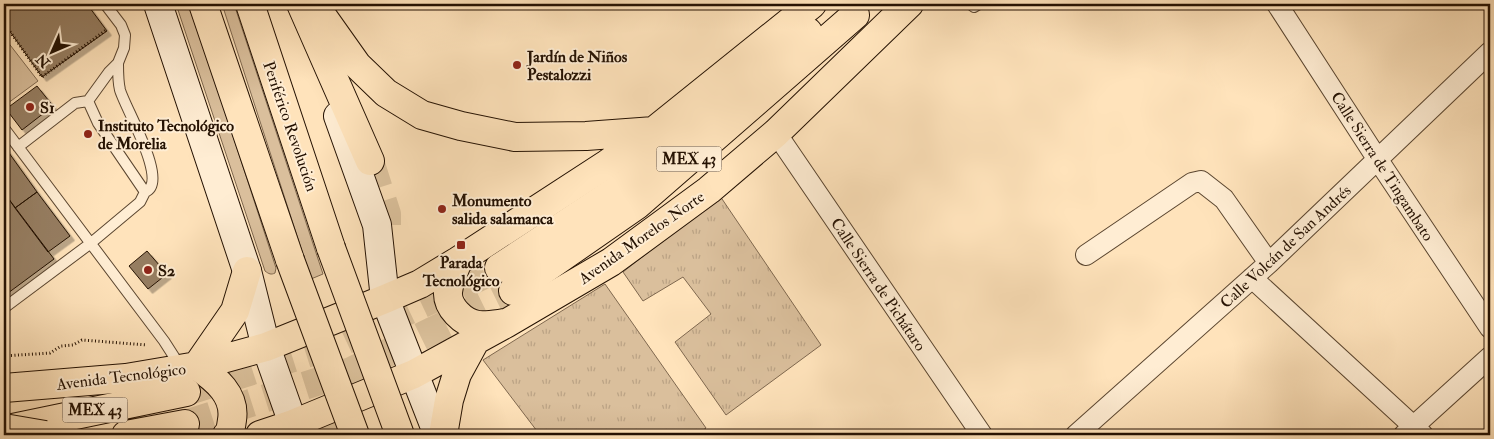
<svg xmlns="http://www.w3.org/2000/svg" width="1494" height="439" font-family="'IM FELL Double Pica',serif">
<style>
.green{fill:#dabf9c;stroke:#7f684f}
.park{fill:url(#park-tufts);stroke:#7f684f}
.building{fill:#967e62;stroke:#241102;filter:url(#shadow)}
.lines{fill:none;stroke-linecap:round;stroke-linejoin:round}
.trunk-tunnel{stroke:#dec49f;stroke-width:28;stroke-dasharray:28 14;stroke-linecap:butt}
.service-casing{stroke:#5b4630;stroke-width:12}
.minor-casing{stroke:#5b4630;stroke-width:22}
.secondary-casing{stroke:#241102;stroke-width:30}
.primary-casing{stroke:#241102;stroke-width:30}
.trunk-casing{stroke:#241102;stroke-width:30}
.path{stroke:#241102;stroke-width:3;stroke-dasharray:1 2.5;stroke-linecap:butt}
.service{stroke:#ffedd3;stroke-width:10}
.minor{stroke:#ffedd3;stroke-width:20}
.secondary{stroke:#ffedd3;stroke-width:28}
.primary{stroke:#ffe3bb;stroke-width:28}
.trunk{stroke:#ffe3bb;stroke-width:28}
.trunk-bridge-casing{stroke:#241102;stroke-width:30;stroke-linecap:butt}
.trunk-bridge{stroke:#ffe3bb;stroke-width:28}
.poi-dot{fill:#8f2418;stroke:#ffedd3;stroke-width:2}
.labels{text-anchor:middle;stroke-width:4;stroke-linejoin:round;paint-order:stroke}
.shield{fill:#ffedd3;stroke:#665341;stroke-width:1}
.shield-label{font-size:15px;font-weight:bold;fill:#241102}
.poi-label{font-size:16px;font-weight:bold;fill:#241102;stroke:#ffedd3;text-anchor:start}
.street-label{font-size:16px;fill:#241102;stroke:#ffedd3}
</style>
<defs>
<pattern id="park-tufts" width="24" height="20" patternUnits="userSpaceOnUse" patternTransform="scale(1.25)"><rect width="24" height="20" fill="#dabf9c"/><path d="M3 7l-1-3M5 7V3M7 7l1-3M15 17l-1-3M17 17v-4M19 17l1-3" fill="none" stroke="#bba385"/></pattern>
<filter id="shadow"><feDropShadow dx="4.5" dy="4.5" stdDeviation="0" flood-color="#0004"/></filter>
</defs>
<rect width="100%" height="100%" fill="#ffe3bb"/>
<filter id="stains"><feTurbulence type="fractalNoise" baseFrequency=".004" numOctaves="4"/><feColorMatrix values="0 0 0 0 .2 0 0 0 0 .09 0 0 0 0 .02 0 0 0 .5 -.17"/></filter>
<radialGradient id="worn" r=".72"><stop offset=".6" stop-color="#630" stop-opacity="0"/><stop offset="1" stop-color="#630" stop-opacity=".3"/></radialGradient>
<path class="green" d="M176 4H190L276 268 275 273C271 275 269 274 265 271Z
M222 4H234L323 274 311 279Z
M7 41 38 81 4 106V43Z"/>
<path class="park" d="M720 196 821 345 726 415 675 342 711 314 683 277 643 301 623 272Z
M605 284 706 428 696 435H540L483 360Z"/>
<path class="building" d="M4 4H87L107 31 42 77 4 23Z
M37 86 53 106 22 130 6 109Z
M4 146 37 192 15 208 4 192Z
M37 192 70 236 48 252 15 208Z
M4 194H5L54 259 4 296Z
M147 251 167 274 148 289 129 266Z"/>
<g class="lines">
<path class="trunk-tunnel" d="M370 161 387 214V225
M186 392 340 343 499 268
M185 424 351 371 513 291
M328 435 326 420 340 392"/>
<g class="service-casing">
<path id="service" d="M105 4 121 25 125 35 124 48 118 63 109 72 88 101 98 123 145 192C170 183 125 108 120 90 118 82 118 72 118 63
M970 4 974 7 979 4
M4 128 164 341 180 366
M18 147 75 103 88 101
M4 308 91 243 140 202 145 192"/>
</g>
<g class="minor-casing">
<path id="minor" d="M1277 4 1378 160 1490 328
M776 133 982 435
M1086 255 1192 183 1201 181 1224 199 1269 263
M1252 278 1423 435
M1076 435 1269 263 1490 52
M1404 435 1490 357"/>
</g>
<g class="secondary-casing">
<path id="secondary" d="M158 4 247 271 266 347 297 435
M338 116 377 225 385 299 438 435"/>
</g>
<g class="primary-casing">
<path id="primary" d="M317 4 323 17 357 65 386 93 422 115 461 126 515 137 586 136 654 131
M458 261C454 271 449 281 448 292 447 307 463 323 478 325 487 326 497 324 506 323
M4 388 126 378 197 366 266 347 385 299 420 284 458 261 607 164 654 131 812 4
M227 435C231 431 231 426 232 420 236 395 216 379 197 366L235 311 247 271
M260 435 293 424 414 374 507 323 611 262 709 190 776 133 909 4
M443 435 449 400 457 374 475 341"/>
</g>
<g class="trunk-casing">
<path id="trunk" d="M203 4 290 260
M250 4 331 248
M301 4 370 161
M499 268 626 184 808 32
M513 291 637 205 855 15
M8 429 186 392
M126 435 185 424"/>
</g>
<path class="path" d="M4 23 42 77 106 30
M4 356 50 353 61 346 73 345 82 340 147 345"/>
<use href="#service" class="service"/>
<use href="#minor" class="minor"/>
<use href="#secondary" class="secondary"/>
<use href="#primary" class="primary"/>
<use href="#trunk" class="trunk"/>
<g class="trunk-bridge-casing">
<path id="trunk-bridge" d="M331 248 400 435
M290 260 355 435
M4 428 45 435"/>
</g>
<use href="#trunk-bridge" class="trunk-bridge"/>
</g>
<g class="poi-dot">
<circle cx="517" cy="65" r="5"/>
<circle cx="30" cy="107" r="5"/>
<circle cx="88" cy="134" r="5"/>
<circle cx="442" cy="209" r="5"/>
<rect x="456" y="240" width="10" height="10" rx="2.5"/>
<circle cx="148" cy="270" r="5"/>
</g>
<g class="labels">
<g class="shield">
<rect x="656.5" y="146.5" width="65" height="25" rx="4"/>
<rect x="62.5" y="397.5" width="65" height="25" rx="4"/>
</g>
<g class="shield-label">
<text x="689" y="164">MEX 43</text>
<text x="95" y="415">MEX 43</text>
</g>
<g class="poi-label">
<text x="527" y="62">Jardín de Niños<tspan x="527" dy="18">Pestalozzi</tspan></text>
<text x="40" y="113">S1</text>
<text x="98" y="131">Instituto Tecnológico<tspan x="98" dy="18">de Morelia</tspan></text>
<text x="452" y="206">Monumento<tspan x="452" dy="18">salida salamanca</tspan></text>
<text x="461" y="268" text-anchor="middle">Parada<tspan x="461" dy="18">Tecnológico</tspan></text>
<text x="158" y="276">S2</text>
</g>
<g class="street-label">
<text transform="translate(291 126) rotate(71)" y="6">Periférico Revolución</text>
<text transform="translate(1383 166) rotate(57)" y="6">Calle Sierra de Tingambato</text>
<text transform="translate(641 237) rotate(-35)" y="6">Avenida Morelos Norte</text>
<text transform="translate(1285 246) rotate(-43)" y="6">Calle Volcán de San Andrés</text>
<text transform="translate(879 284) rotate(56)" y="6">Calle Sierra de Pichátaro</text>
<text transform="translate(121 376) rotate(-7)" y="6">Avenida Tecnológico</text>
</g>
</g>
<rect width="1494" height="439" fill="none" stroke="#ffe3bb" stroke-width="20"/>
<rect x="5" y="5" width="1484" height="429" fill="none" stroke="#241102" stroke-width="2.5"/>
<rect x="10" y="10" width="1474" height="419" fill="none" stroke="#241102"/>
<g transform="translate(52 52) rotate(225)" stroke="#ffedd3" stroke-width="4" paint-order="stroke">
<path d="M0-4L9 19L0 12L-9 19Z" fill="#241102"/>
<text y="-8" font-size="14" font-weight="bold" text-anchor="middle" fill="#241102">N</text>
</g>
<rect width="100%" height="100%" filter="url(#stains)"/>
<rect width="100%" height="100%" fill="url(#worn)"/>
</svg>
